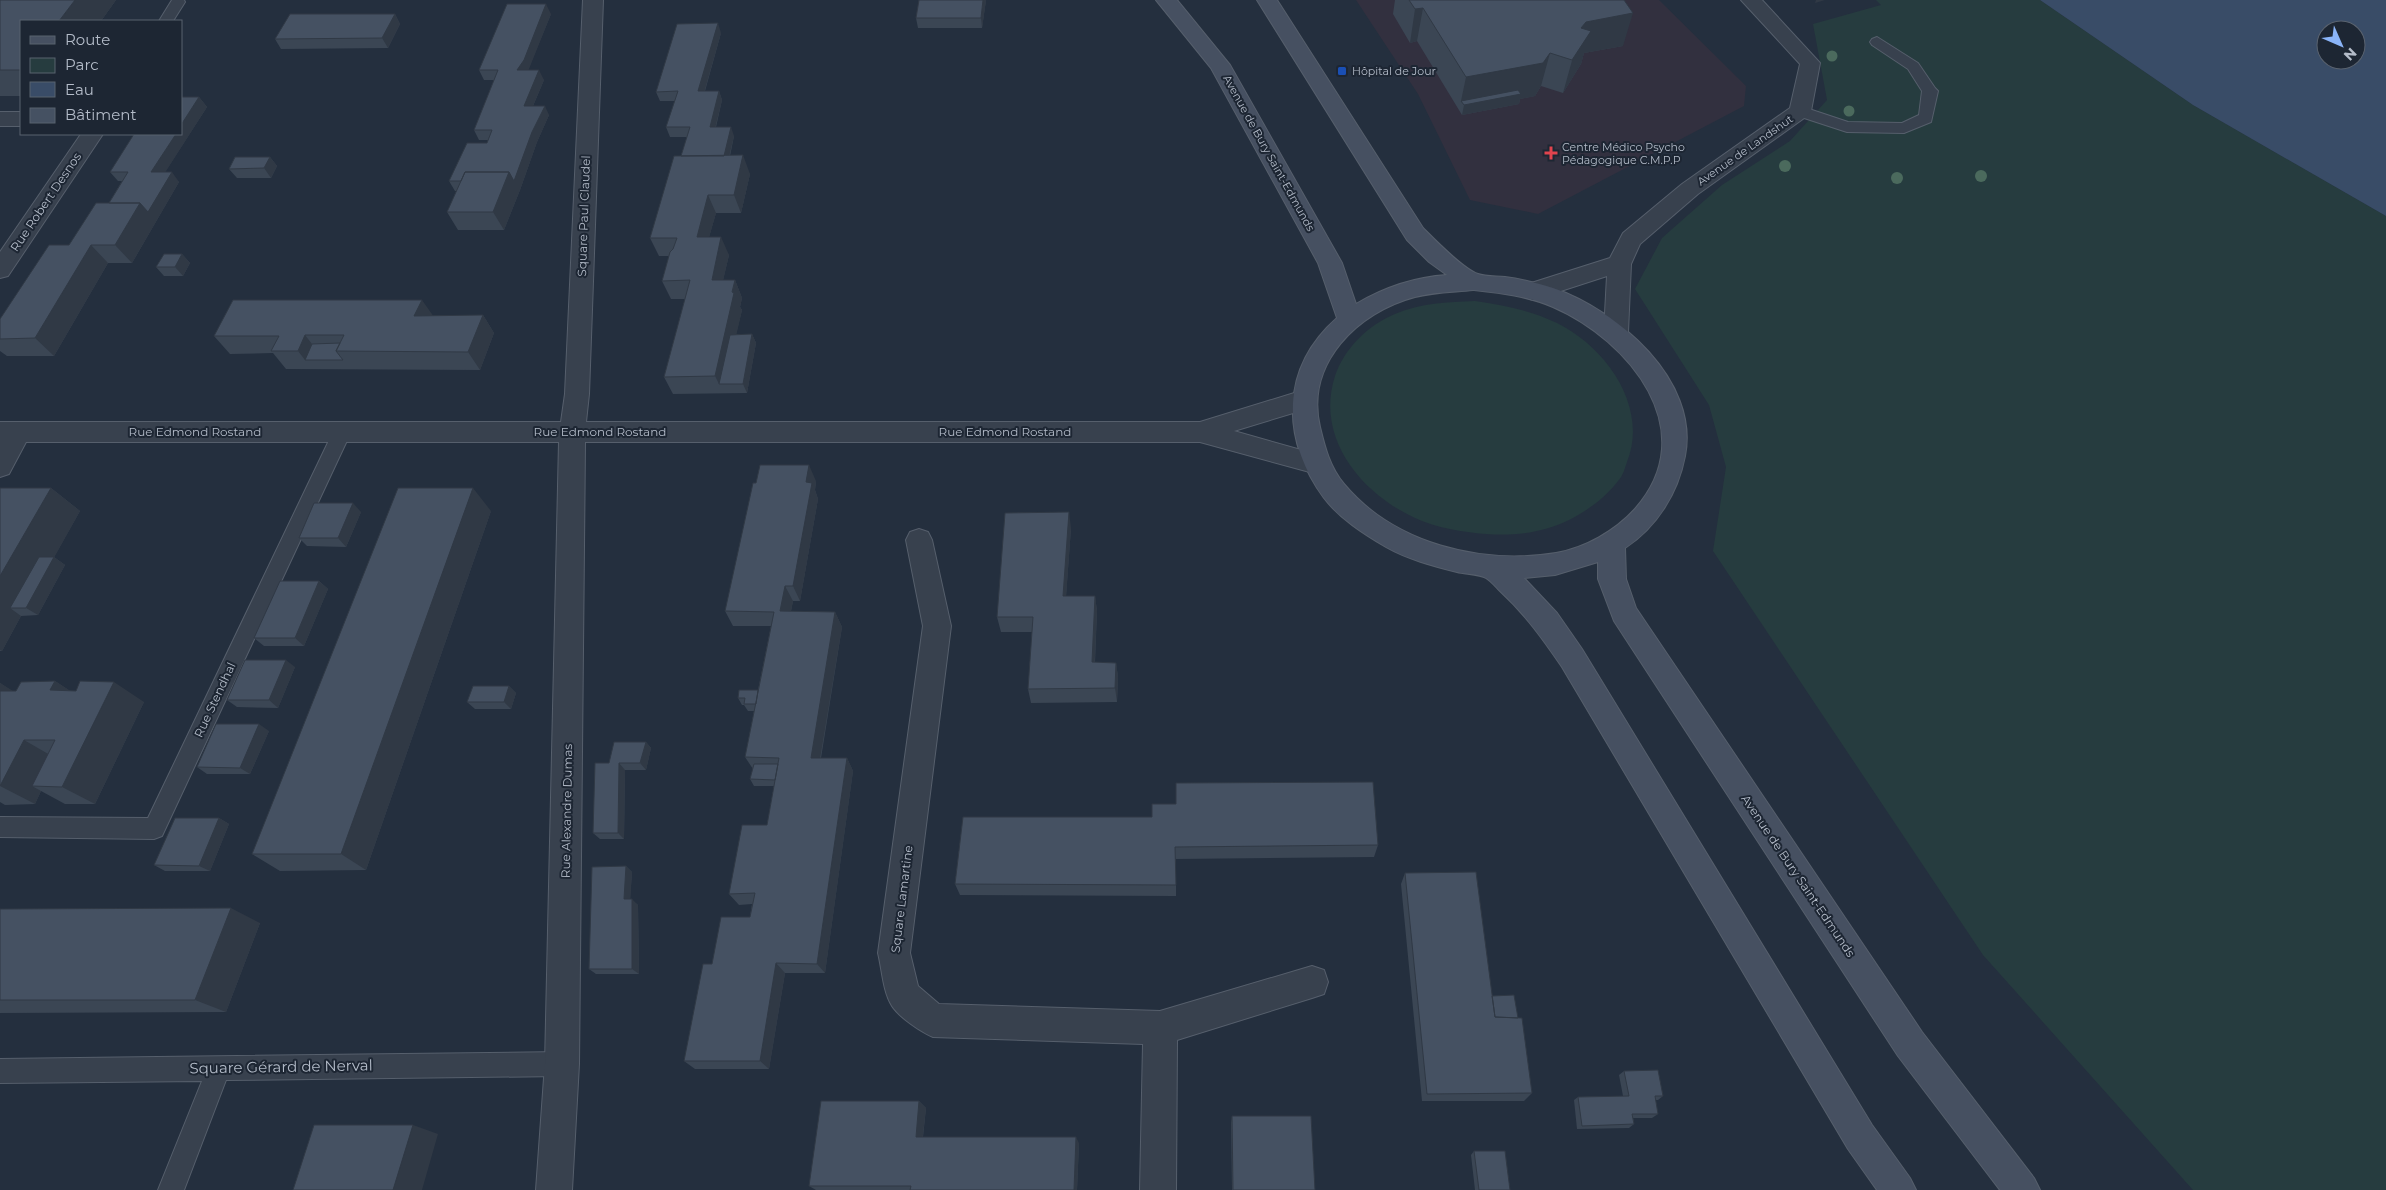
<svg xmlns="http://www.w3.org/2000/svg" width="2386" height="1190" font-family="Montserrat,sans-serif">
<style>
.medical{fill:#32303f}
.green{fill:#263c3f}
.water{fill:#394c67;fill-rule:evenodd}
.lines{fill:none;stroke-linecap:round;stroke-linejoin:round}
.lane-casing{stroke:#565f6c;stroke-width:2}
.street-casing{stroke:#565f6c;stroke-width:2}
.secondary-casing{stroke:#565f6c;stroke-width:2}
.lane{fill:#38414e;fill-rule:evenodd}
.street{fill:#38414e;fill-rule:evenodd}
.secondary{fill:#465061;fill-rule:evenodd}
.tree{fill:#4b6a5d}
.wall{fill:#3b4654}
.shaded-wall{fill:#303945}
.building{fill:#455162;stroke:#303945}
.transit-dot{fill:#1a4fb4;stroke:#1d2633;stroke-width:2}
.health-dot{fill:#e0444e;stroke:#1d2633;stroke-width:2}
.labels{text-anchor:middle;stroke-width:4;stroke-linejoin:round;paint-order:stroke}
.far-poi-label{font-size:11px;fill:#b4bcc9;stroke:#1d2633;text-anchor:start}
.far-street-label{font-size:11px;fill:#b4bcc9;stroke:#1d2633}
.street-label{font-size:12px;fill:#b4bcc9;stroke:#1d2633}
.near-street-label{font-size:15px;fill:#b4bcc9;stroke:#1d2633}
</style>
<rect width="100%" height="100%" fill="#242f3e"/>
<path class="medical" d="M1356 0H1659L1746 86 1744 106 1538 214 1470 200 1418 94Z"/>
<path class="green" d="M1876 0H2040L2193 105 2386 216V1190H2193L1983 955 1713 551 1726 467 1709 405 1635 289 1662 238 1722 185 1790 141 1827 100 1813 24 1881 5Z
M1475 301C1503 305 1530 310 1557 323 1606 347 1649 407 1627 462 1625 468 1623 476 1618 481 1604 499 1588 510 1569 520 1543 533 1514 536 1486 534 1462 532 1437 528 1415 518 1361 493 1315 438 1335 376 1344 349 1368 325 1395 314 1421 303 1447 302 1475 301Z"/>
<path class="water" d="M2040 0H2386V216L2193 105ZM2326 30H2356V60H2326Z"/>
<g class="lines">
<g class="lane-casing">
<path id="lane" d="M172 0H184L185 2 173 21H159Z
M1877 37 1918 63 1935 88 1938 91 1931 122 1904 133 1847 132 1795 115 1792 111 1795 107 1800 106 1848 122 1902 123 1919 115 1922 91 1908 69 1872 45 1870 42 1872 39Z
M342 425 349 427 351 432 162 836 154 839 0 837V817L148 818 333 432 335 427Z
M562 1052 571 1055 574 1064 571 1073 562 1076 226 1080 184 1190H158L202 1081 0 1083V1059Z"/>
</g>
<g class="street-casing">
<path id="street" d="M583 0H603L589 394 586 422H1200L1304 390 1313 393 1316 400 1313 407 1234 431 1326 457 1330 464 1326 471 1317 474 1200 442H585L579 1064 572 1190H536L545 1064 559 442H26L9 474 0 477V422H561L565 394Z
M1741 0H1762L1820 63 1811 111 1807 116 1698 194 1640 244 1631 264 1628 332 1625 338 1616 341 1607 338 1604 332 1607 276 1533 300 1525 297 1521 291 1525 285 1610 258 1623 233 1682 184 1790 108 1800 64Z
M0 112H21V126H0Z
M81 134H103L8 276 0 278V252Z
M919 529 928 532 932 540 951 626 910 953 918 986 939 1004 1160 1011 1312 966 1324 970 1328 982 1324 994 1312 998 1177 1040 1176 1190H1140L1143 1044 933 1037C921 1032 899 1017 892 1006 883 992 882 969 878 953L923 626 906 540 910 532Z"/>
</g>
<g class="secondary-casing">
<path id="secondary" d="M1156 0H1177L1230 65 1342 263 1356 304C1383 288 1415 277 1447 275L1429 262 1407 240 1257 0H1277L1423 228C1435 240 1463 269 1478 274 1486 277 1497 276 1505 277 1521 279 1537 283 1553 288 1617 310 1700 380 1685 456 1678 493 1657 527 1625 548L1626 579 1636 608 1922 1032 2034 1178 2040 1190H2000L1898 1056 1614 621 1598 579V562L1555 575 1524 578 1557 613 1582 649 1872 1125 1910 1178 1916 1190H1877L1848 1149 1562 667C1543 639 1525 614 1500 591 1496 587 1491 581 1486 578 1480 574 1465 574 1457 572 1433 566 1407 559 1386 547 1364 534 1339 518 1324 498 1281 439 1280 368 1337 318L1318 263 1211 68ZM1473 290C1500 293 1528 296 1553 307 1629 340 1704 431 1635 509 1615 531 1585 548 1556 553 1481 565 1394 544 1344 484 1330 467 1325 448 1320 427 1305 363 1358 312 1415 297 1434 292 1454 292 1473 290Z"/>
</g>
<use href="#lane" class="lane"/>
<use href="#street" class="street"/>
<use href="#secondary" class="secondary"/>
</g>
<g class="tree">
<circle cx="1832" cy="56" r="5.5"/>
<circle cx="1849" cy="111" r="5.5"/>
<circle cx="1785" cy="166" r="6"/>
<circle cx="1981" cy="176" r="6"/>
<circle cx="1897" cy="178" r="6"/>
</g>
<path class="wall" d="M0 0H116L101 21H21V96H0Z
M919 0H986L982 28H918L916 18Z
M1395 0H1624L1623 46 1584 53 1581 64 1563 93 1541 86 1535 96 1520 99 1519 104 1462 115 1417 41 1410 43 1393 14Z
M395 14 400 24 388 48 281 49 275 39Z
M551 14 528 70 544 80 533 106 549 115 537 142 520 190 504 230H458L447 212 457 191H455L449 181 487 143 488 140H479L474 130 494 80H484L479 70Z
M721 33 705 91H719L722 100 716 127 734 136 730 156 750 174 741 213H716L709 237 729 255 723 280H735L742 298 740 307 742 310 736 334H752L756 343 747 393 673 394 664 377 685 299H671L662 281 669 256H659L650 238 681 156 687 137H670L666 127 675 101H660L656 92Z
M199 97 207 107 165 172 179 182 132 263H108L54 356H7L0 351V319L109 203 122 181H118L110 172Z
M270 157 277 166 271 178H237L229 169Z
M182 254 190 263 183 276H164L156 267Z
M483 315 494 333 480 370 286 369 273 353 230 354 214 336 433 316Z
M816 481 815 490 818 499 800 601H793L791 611 835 612 842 627 821 758H847L853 771 825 973H785L769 1069H695L684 1061 712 964 750 917 752 904 739 905 729 894 767 825 774 786H754L750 779 753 769 745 757 754 711H748L744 705H742L738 698 758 690 771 626H733L725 611Z
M0 488H51L80 511 54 557 65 565 38 615 21 616 2 651H0Z
M491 511 366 870 280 871 252 854Z
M361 512 346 547 307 546 299 538Z
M1071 528 1066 596H1095L1097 611 1095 662 1116 663 1118 677 1117 702 1031 703 1028 689 1032 632H1001L997 617Z
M319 581 328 589 304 646H264L254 638Z
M295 667 278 708 237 707 227 700Z
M55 681 70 691 144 702 95 804H65L41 791 35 804 5 805 0 802V683L12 691H16Z
M509 686 516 693 511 709H475L467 702Z
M269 731 250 774H207L197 767Z
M646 742 651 748 646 770H625L624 839H600L593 833 609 763Z
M963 817 1378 845 1374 857 1176 859V896L960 895 955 884Z
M219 818 229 824 210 871H165L154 865Z
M626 866 632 872 630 899 638 905 639 974H596L589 969Z
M1405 873 1492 996 1518 1018 1532 1093 1524 1101H1422L1401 884Z
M0 909 260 923 226 1012 0 1013Z
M1624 1071 1663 1096 1658 1100H1655L1658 1114 1652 1118H1633L1634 1124 1629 1128 1577 1129 1574 1100 1578 1097 1623 1096 1619 1075Z
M919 1101 926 1108 923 1137 1079 1143 1077 1190H816L809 1186Z
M1232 1116 1315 1190H1232L1231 1123Z
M1474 1151 1510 1190H1475L1471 1155Z"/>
<path class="shaded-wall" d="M75 0H116L101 21H59Z
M983 0H986L982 28 981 18Z
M1816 0H1825L1815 3Z
M546 4 551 14 529 69 522 80 517 70Z
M1423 8 1417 41 1410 43 1415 9Z
M1633 13 1623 46 1584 53 1581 64 1563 93 1581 28 1586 22Z
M395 14 400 24 388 48 382 38Z
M718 23 721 33 702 100 698 91Z
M1550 53 1541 86 1535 96 1520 99 1519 104 1462 115 1464 105 1461 101 1466 77Z
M539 70 544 80 529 115 524 106Z
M719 91 722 100 713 137 710 127Z
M199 97 207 107 159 182 151 172 176 134H181V125Z
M545 106 549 115 537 142 520 190 504 230 493 212 509 172 532 132Z
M731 127 734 136 725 174 721 164Z
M743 155 750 174 741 213 734 195Z
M270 157 277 166 271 178 264 168Z
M172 172 179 182 132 263 115 245 140 203Z
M708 195 716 213 704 255 697 237Z
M721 237 729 255 719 298 712 280Z
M91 245 108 263 54 356 35 338Z
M182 254 190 263 183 276 175 267Z
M735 280 742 298 740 307 742 310 725 384H719L715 376Z
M422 300 434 317 414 316Z
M483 315 494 333 480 370 468 352Z
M752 334 756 343 747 393 743 384Z
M305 335 319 353 305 360 298 351Z
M809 465 816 481 815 490 818 499 800 601 793 586 806 482Z
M51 488 80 511 26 608H10L21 616 2 651 0 650V576Z
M473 488 491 511 366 870 341 854Z
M353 503 361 512 346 547 338 538Z
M1069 512 1071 528 1065 612 1063 596Z
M54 557 65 565 38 615 26 608Z
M319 581 328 589 304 646 295 638Z
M785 586 793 601 788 626 780 611Z
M1095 596 1097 611 1094 677 1092 662Z
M835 612 842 627 818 771 811 758Z
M286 660 295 667 278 708 269 700Z
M1116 663 1118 677 1117 702 1115 688Z
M55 681 86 701 50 690Z
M114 682 144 702 95 804 62 787Z
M0 683 29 701 0 697Z
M509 686 516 693 511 709 504 702Z
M259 724 269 731 250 774 240 768Z
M24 740 57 759 32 786 41 791 35 804 0 786Z
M646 742 651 748 646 770 640 763Z
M847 758 853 771 825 973 817 964Z
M619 763 625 770 624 839 618 833Z
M219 818 229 824 210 871 199 866Z
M626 866 632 872 630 905 624 899Z
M632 899 638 905 639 974 632 969Z
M231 908 260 923 226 1012 195 1000Z
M776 963 785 973 769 1069 760 1061Z
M919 1101 926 1108 922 1143 916 1137Z
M413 1125 438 1134 422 1190H393Z
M1076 1137 1079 1143 1077 1190H1074Z"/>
<path class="building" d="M0 0H75L59 21H21V70H0Z
M919 0H983L981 18H916Z
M1409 0H1624L1633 13 1586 22 1581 28 1591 31 1572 60 1550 53 1543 63 1466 77 1423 8 1415 9Z
M507 4H546L524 60 517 70H539L524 106H545L532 132 514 181 509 172H465L461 181H449L467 143H487L492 130H474L498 70H479Z
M290 14H395L382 38 275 39Z
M718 23 698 91H719L710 127H731L724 156H681L690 127H666L678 91 656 92 677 24Z
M1518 90 1521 94 1464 105 1461 101Z
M181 97H199L181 125Z
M134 134H176L151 172H172L148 212 140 203H109L128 172H110Z
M743 155 734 195H708L697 237H721L712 280H735L732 292 734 293 715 376 664 377 690 280 662 281 670 252 673 249 677 238H650L674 156Z
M235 157H270L264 168 229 169Z
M465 172H509L493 212H447Z
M96 203H140L115 245H91L35 338 0 339V319L49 245H69Z
M164 254H182L175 267H156Z
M233 300H422L414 316 483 315 468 352 336 351 344 335H305L298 351H271L279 336H214Z
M752 334 743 384H719L730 335Z
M340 343 336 351 343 360H305L312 344Z
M760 465H809L806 482 812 483 793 586H785L780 611 835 612 811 758H847L817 964 776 963 760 1061H684L703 964H712L721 917H750L755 893 729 894 742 825H767L779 758 745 757 774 612 725 611 753 483H756Z
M0 488H51L0 576Z
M398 488H473L341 854H252Z
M314 503H353L338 538H299Z
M1069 512 1063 596H1095L1092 662 1116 663 1115 688 1028 689 1033 617H997L1005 513Z
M39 557H54L26 608H10Z
M280 581H319L295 638H254Z
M245 660H286L269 700H227Z
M55 681 50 690 76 691 80 681 114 682 62 787 32 786 55 740H24L0 786V691H16L21 682Z
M473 686H509L504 702H467Z
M739 690H758L756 704H744L745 698H738Z
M216 724H259L240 768 197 767Z
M614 742H646L640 763H619L618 833H593L595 763H609Z
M754 764H778L775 780 750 779Z
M1373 782 1378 845 1175 847 1176 885 955 884 963 817H1152V804H1176V783Z
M175 818H219L199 866 154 865Z
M626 866 624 899H632V969H589L592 867Z
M1476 872 1495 1017 1522 1018 1532 1093 1427 1094 1405 873Z
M231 908 195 1000H0V909Z
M1514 995 1518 1018 1495 1017 1492 996Z
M1658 1070 1663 1096H1655L1658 1114H1632L1634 1124 1582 1126 1578 1097 1629 1096 1624 1071Z
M821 1101H919L916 1137H1076L1074 1190H910L911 1186H809Z
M1232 1116H1311L1315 1190H1233Z
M314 1125H413L393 1190H293Z
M1474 1151H1505L1510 1190H1479Z"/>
<rect class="transit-dot" x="1337" y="66" width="10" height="10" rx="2.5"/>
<path class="health-dot" d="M1548.5 145.5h5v5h5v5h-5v5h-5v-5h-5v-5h5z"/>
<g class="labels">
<g class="far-poi-label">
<text x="1352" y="75">Hôpital de Jour</text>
<text x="1562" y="151">Centre Médico Psycho<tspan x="1562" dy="13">Pédagogique C.M.P.P</tspan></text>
</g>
<g class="far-street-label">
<text transform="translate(1745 150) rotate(-35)" y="4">Avenue de Landshut</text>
<text transform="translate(1269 153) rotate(61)" y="4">Avenue de Bury Saint-Edmunds</text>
</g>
<g class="street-label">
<text transform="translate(46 202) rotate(-56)" y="4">Rue Robert Desnos</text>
<text transform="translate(584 216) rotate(-88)" y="4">Square Paul Claudel</text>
<text x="195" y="436">Rue Edmond Rostand</text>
<text x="600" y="436">Rue Edmond Rostand</text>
<text x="1005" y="436">Rue Edmond Rostand</text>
<text transform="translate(215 700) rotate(-65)" y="4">Rue Stendhal</text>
<text transform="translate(567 811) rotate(-89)" y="4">Rue Alexandre Dumas</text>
<text transform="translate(1798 876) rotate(56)" y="4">Avenue de Bury Saint-Edmunds</text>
<text transform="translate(902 899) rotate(-83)" y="4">Square Lamartine</text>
</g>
<g class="near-street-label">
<text transform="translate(281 1067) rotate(-1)" y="5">Square Gérard de Nerval</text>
</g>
</g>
<rect x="20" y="20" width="162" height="115" fill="#1d2633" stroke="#59626f"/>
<rect x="30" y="36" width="25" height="8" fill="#465061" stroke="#59626f"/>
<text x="65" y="45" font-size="15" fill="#b4bcc9">Route</text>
<rect x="30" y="58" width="25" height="15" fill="#263c3f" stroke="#59626f"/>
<text x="65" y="70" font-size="15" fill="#b4bcc9">Parc</text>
<rect x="30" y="82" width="25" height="15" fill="#394c67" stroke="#59626f"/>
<text x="65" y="95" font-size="15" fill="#b4bcc9">Eau</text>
<rect x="30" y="108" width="25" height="15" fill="#455162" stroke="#59626f"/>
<text x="65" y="120" font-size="15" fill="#b4bcc9">Bâtiment</text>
<g transform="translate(2341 45) rotate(135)"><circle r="24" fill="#1d2633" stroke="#59626f"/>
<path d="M0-4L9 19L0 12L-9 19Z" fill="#8ab4f8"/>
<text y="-8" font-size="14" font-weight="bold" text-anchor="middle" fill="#b4bcc9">N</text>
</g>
</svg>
